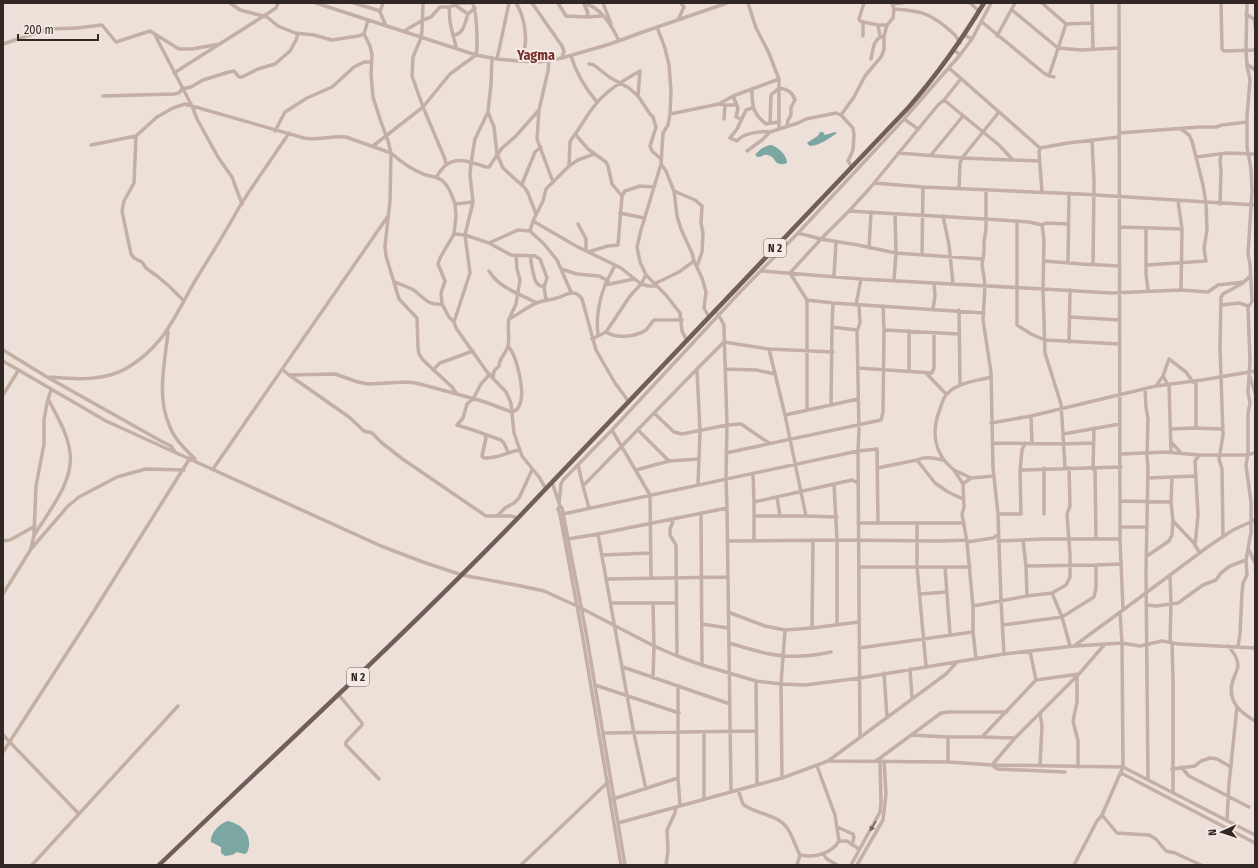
<svg xmlns="http://www.w3.org/2000/svg" width="1258" height="868" font-family="'Fira Sans Condensed',sans-serif">
<style>
.water{fill:#7ba6a1}
.lines{fill:none;stroke-linecap:round;stroke-linejoin:round}
.minor{stroke:#c3afa6;stroke-width:3.5}
.major{stroke:#715d59;stroke-width:4.5}
.oneway{fill:#736560}
.labels{text-anchor:middle;stroke-width:4;stroke-linejoin:round;paint-order:stroke}
.shield{fill:#f6ebe4;stroke:#6c625f;stroke-width:1}
.shield-label{font-size:11px;font-weight:bold;fill:#312826}
.quarter-label{font-size:14px;font-weight:bold;fill:#752f29;stroke:#f6ebe4}
</style>
<rect width="100%" height="100%" fill="#ede0d9"/>
<path class="water" d="M820 132H823L825 135 835 132 837 133C828 139 821 145 810 146L807 143C811 139 818 138 820 132Z
M771 145C778 147 787 155 787 163 773 168 777 156 767 155 765 154 761 157 758 157L755 155C759 150 764 146 771 145Z
M228 821C243 824 254 837 247 853L244 854 237 852 232 855 225 856 221 853V847L211 842C210 833 220 823 228 821Z"/>
<g class="lines">
<path class="minor" d="M230 3 240 10 267 17 278 26 295 33 314 35 332 40 358 36 364 34
M316 3 476 55 497 59 519 61 539 62 562 58 610 44 643 32 727 3
M354 3 380 11
M383 3 380 12 386 26
M423 3 422 30 421 38 413 57 412 76 423 107 445 159 446 165
M516 3C523 14 527 32 525 46 524 51 521 56 519 61
M532 3 562 46 564 51 562 58
M558 3 566 16 586 17 602 16
M603 3 611 24
M748 3 756 28 768 51 779 79V129
M892 3 894 9C918 11 926 11 946 27 953 33 955 34 960 43
M970 3 979 11
M1042 3 1066 24 1049 76
M1092 3 1093 49
M1221 3 1222 49 1224 51 1255 50
M584 4C600 5 613 28 619 41
M584 4 588 13 586 17
M893 4 902 3
M455 5 468 14 475 8
M449 7C450 14 449 20 451 26 452 34 455 40 456 48
M1012 10 1058 48 1081 50 1118 48
M1246 14 1254 19 1255 26
M368 20 364 34 370 46 372 55 371 75 373 97 381 122 388 141 391 153C400 161 411 169 423 174 427 176 431 176 435 177 447 180 451 193 455 204L473 202
M678 20 684 7 681 3
M863 22 878 25H887L884 36C873 38 873 50 871 59
M982 22 1045 74 1054 77
M1066 24 1092 23
M878 25 880 36
M887 25 893 18 894 9
M657 27 665 48 669 65 671 91 670 114 668 125 663 133 661 164 641 230 637 247 640 262 646 275 666 295 680 313 682 331 687 341
M404 31 423 20 431 17 440 7H450L458 3H470
M155 35 192 106 197 119 218 157 232 177 242 204
M454 35C464 34 465 22 468 14
M964 35 972 39 991 3
M863 36V22L860 21 859 19 864 3
M997 36 1015 3
M3 44 48 29 77 28 102 25 116 42 150 31 179 49H192L220 44
M954 50 960 55 972 39
M571 56C576 73 586 89 597 102
M492 58 491 84 488 112 475 139 471 163 470 175 473 202 465 235 470 273 454 322 456 328 487 372 506 392 511 403 514 433 522 456 539 477 546 489
M497 59 509 3
M549 60 548 71 539 110 537 139 553 182
M589 64 594 65 609 77 629 88 638 96 650 114 653 117 656 127 650 146 652 151 661 159
M1247 64 1255 70
M949 68 1040 148
M174 73 270 12 276 8 278 3
M752 89C752 105 752 113 766 124L778 122
M103 96 174 94 179 93 182 89 191 87 203 80 229 72 234 71 239 77H242L258 69 275 64 290 51 296 40 298 34
M733 96 738 108 736 117 741 119
M944 100 999 145 1013 160
M719 104 725 105H737
M752 108 746 110 737 129 730 138 737 141C743 133 760 131 770 132
M488 112 494 127 497 154 503 168 525 188 528 193 536 214
M670 114 719 104 733 96 779 79
M841 115 854 97 865 76 881 57 884 50V36
M724 119 725 105
M904 119 918 129
M770 123 771 95 779 88C786 89 793 92 795 100L791 107V115L788 120 787 126
M275 131 285 112 307 98 332 87 354 67 364 62H372
M983 132 999 112
M1119 133 1199 127H1216L1222 125 1247 122
M575 134 588 149 606 162 608 166 612 184 622 196
M136 136 134 183 124 201 122 211 131 254 134 258 142 262 146 268 157 276 169 286 184 301
M1092 140 1094 182 1093 265
M91 145 136 136 157 117 173 108 185 104 304 138C318 141 332 135 346 137L391 153 390 201 385 246 386 256 399 299 417 318 418 347 419 354 423 360 452 387 457 394 485 402 512 412C515 411 518 409 519 406 526 394 517 356 508 346
M373 146 423 107 450 74 476 55C478 46 477 9 472 3
M747 151 762 140 770 132 798 123 806 119 836 113 841 115 853 128 854 135 853 150 848 161 852 167
M898 153 962 158 1039 161
M931 155 963 116
M1196 157 1227 153 1255 154
M661 164 666 171 674 191 695 200 702 206 701 223 703 233 702 252 697 266
M569 166 570 142 573 137C580 128 585 118 592 109 604 92 622 81 640 71L638 96
M436 177C439 173 442 168 446 165 458 156 473 163 486 167H489L502 148 515 137 539 110
M874 183 923 187
M522 184 535 152 541 147
M959 188 960 163 962 158 983 132
M986 190V229L984 242V253L982 264 985 285 983 320 991 372 993 468 998 514 1001 601 1004 654
M674 191 677 216 681 229 692 253 694 261 702 278 706 292 704 308 709 317
M1042 192 1039 152 1040 148 1068 143 1119 137
M1178 201 1182 229 1181 290
M1220 204 1221 171 1220 161 1221 155
M849 211 1001 220 1029 222 1042 225 1046 223 1069 224
M620 213 644 218
M943 216 949 245 953 284
M533 221 576 246 621 268 641 284 648 286H656
M1017 221V325L1031 334 1045 340 1120 344
M578 224 586 239V251
M1120 227 1182 229
M1146 229V274L1148 290
M798 233 821 239 858 245 896 253 982 259
M454 234 465 235 489 243 511 255 535 256 540 259 547 278 544 287 546 300
M489 243 518 230 530 231
M869 248 871 212
M588 252 608 246 618 245 622 196 625 191 640 186 654 187
M922 255 923 187 1080 194 1255 205
M531 256C530 262 532 266 533 272 535 280 535 285 544 287
M1044 261 1082 264 1120 266
M1068 263 1069 194
M1147 265 1206 261 1204 248 1207 230 1206 203 1203 185 1192 141 1189 135 1181 129
M561 269 577 274 599 276 608 281
M489 271C499 288 520 294 537 303
M762 271 861 279 1043 289 1044 240 1042 225
M790 273 821 239 849 211 870 188 938 105 944 100 960 80
M790 273 807 300 833 303 984 313
M834 276 836 242
M894 280 896 253 895 214
M395 282C401 285 409 287 415 291 424 298 429 306 442 304
M654 284 679 272 694 261
M605 285 634 279
M571 292 557 260 544 244 530 231 533 221 543 201 546 189 569 166 578 160 594 154
M807 300V409
M856 305 861 279
M859 305 860 323 857 331 859 430 858 451 860 737
M1221 305 1239 303 1248 306
M883 306 884 330
M933 309 935 296 934 283
M959 310 960 385
M718 314 724 325V330L727 425 726 479 727 508
M1070 317 1120 320
M509 319 516 304 520 280 517 269 516 255
M454 322 449 317 442 304 441 293 445 281 438 264 440 258 454 234 456 216 455 204
M832 327 833 303
M909 331V371
M168 332C165 363 156 397 170 427 175 440 186 450 195 459
M606 332C617 339 635 337 646 330 649 327 651 323 654 320H682
M598 336C596 320 599 301 605 285 608 278 612 272 615 265
M592 339 606 332 630 296 641 284 646 275
M1069 342 1070 290
M3 350 47 377 161 441 171 446 175 452
M3 361 106 421 381 546 423 562 462 575 521 586 544 591 577 606 654 646 677 656 702 665 756 681 781 684 805 685 860 678 1004 654 1074 646 1123 610 1120 539 1119 3
M858 368 932 373 934 368V333
M282 369 289 375 335 374 358 382 368 384 406 382 416 383 457 394
M726 369 756 370 775 374
M433 370 440 363 473 351
M926 373 946 394
M490 374 481 384 473 399 467 404 463 418 457 425 470 429 501 440 504 443 508 452
M289 375 349 417 364 431 372 433 382 443 404 460 486 516H511L518 518
M1163 376 1168 385
M47 377C74 379 103 382 127 368 165 345 174 317 195 281 209 258 224 235 237 211 253 184 272 159 289 133
M1250 377 1255 393
M493 378 494 371 499 366C499 358 506 354 508 346 510 337 507 328 509 319 519 314 528 306 539 302 545 300 551 300 557 298 566 295 575 288 582 299L596 350 615 383 629 402
M1196 381V428
M1169 385 1171 452
M1156 386 1163 376 1169 359 1186 372 1193 382
M1145 389 1146 407 1148 419 1147 456 1148 468 1146 572 1148 780
M3 395 18 371
M831 404 832 327 857 330
M654 413 697 369
M785 415 769 349 833 352
M1031 416 1032 443
M991 423 1031 416 1156 386 1202 380 1255 371
M1171 429 1193 428 1222 429
M612 430 650 495 651 578
M638 430 669 461
M484 434 486 438 482 456 484 458C496 459 508 452 519 450
M1063 434 1061 404 1045 353 1043 289 1111 293 1181 290 1208 292 1218 285 1244 282 1250 276
M1171 442 1181 453
M993 443C1026 443 1060 445 1093 443
M726 453 881 420 883 412 884 330 959 334
M1121 454 1165 452 1199 455H1245L1255 453
M917 460C925 456 934 458 943 460
M578 465 583 486
M877 468 917 460 935 483 948 492 963 499
M1065 468 1063 434 1120 424
M213 469 388 216
M1093 469 1094 428
M1095 469 1096 539
M636 470 669 461 699 459
M954 470C934 454 931 432 940 409 942 403 943 397 948 393 959 382 977 381 991 377
M1020 472 1022 450 1025 443
M753 474 754 502
M1148 478 1196 476
M552 482 560 506 562 508 586 632 625 865
M963 484 954 470 971 478
M698 485 700 431 697 369 724 342 769 349
M777 497 780 516
M1121 501 1171 502
M559 503 561 484 563 480 612 430 740 292 798 233 904 119 960 55
M560 506 558 509 560 515 582 633 621 865
M589 508 583 486 654 413 674 432 682 434 727 425 741 424 769 443
M701 513 702 665
M563 514 858 451 877 449 878 523
M998 514H1021L1020 473 1022 470 1121 467
M1044 514V468
M497 516 505 508 514 503 519 498 532 470
M754 516H806
M837 517 806 516 785 415 858 399
M674 519 670 529V535L676 545 677 656
M1173 521 1193 542 1200 553
M858 523H964
M917 523V567L926 666
M1120 527H1147
M35 534C49 511 74 481 70 453 68 434 57 416 48 399
M1223 536 1222 469 1219 459 1223 435 1220 348 1221 297 1223 294 1243 283
M568 539 598 534
M1023 540 1026 566 1096 565 1121 564
M3 541 10 540 35 526
M728 541 837 540 940 541 967 540
M754 541V502L834 484
M998 541 1044 539H1120
M967 542 993 538 998 535
M1195 546 1198 515 1195 461 1199 455
M31 548 34 535 36 486 44 444V420L47 403 51 390
M1249 550 1255 563
M602 555 651 553
M1147 556 1169 541 1172 535 1173 521 1171 502 1172 478
M1026 566 1027 596
M859 567H970
M945 567 950 634
M1170 575 1171 604 1170 642
M607 579 728 577
M3 594 31 549 68 506 79 497 117 477 131 473 146 469 184 470
M920 594 946 592
M612 603H676
M653 603 654 646 653 678
M1147 605 1156 606 1178 603 1203 585 1216 580 1221 573 1230 566 1246 560
M973 606 1027 596 1052 593
M1123 610 1209 546 1233 530 1255 520
M728 612 765 626 785 630 781 684 782 778
M702 624 728 628
M837 625V540L834 484 852 480 858 483
M1003 625 1062 617 1052 593 1066 585 1070 577V555L1067 514 1070 506 1069 468
M812 628 813 541
M785 630 812 628 859 622
M729 643C752 650 777 658 802 656 812 656 821 654 831 652
M1172 643 1173 679V793
M1070 646 1062 617 1094 597 1096 588V565
M1075 646 1122 643 1140 646 1162 641 1179 644 1255 648
M1228 646C1233 652 1238 658 1238 666 1237 672 1233 678 1232 684 1228 702 1241 713 1255 721
M1238 646 1240 634 1242 593 1243 583 1247 575 1246 560 1251 532V502L1246 465 1248 454V413L1250 403 1248 392 1250 360 1248 308 1252 301 1250 264 1248 254 1252 191 1251 169 1247 147V116L1250 80 1247 66 1246 50 1247 3
M859 648 973 632
M1030 651 1036 680 1079 674
M976 659 973 632V606L967 542 962 514 964 507 963 487 964 483 971 478 994 476
M623 667 730 704
M910 669 912 698
M884 673 887 717
M1077 677V702L1073 721 1078 741V767
M756 681 757 785
M595 685 679 713
M678 686V778L680 806
M339 695 362 723V725L346 742V745L379 779
M603 733 756 731
M3 735 79 814
M911 735 948 737H982
M1015 738 982 737 1036 680
M3 752 87 622 190 458
M830 761 948 762 992 765 1015 738 1079 674 1105 644
M876 761 941 713 948 712H1007
M948 762V737
M992 765 1123 767 1255 835
M992 765 997 769 1065 772
M1040 765 1042 726 1040 713
M1181 767 1189 776 1249 807
M1172 769 1195 766 1201 761 1210 758 1217 759 1231 767
M1121 773 1255 843
M646 789 634 734 598 534 727 508 731 791
M738 790C740 794 741 800 743 804 747 810 772 815 780 821 791 828 794 844 800 855
M613 799 678 778
M704 799V732
M1102 815 1117 833 1149 835 1156 839 1166 851 1175 853 1201 865
M1227 820 1229 784 1237 707
M618 823 782 778 828 761 946 674 957 662
M837 827 853 834 854 837 852 845
M839 841H847L859 849
M823 854 827 859 837 865
M32 865 178 706
M521 865 608 782
M666 865 668 851 667 830 675 813 676 807
M797 865 800 855C815 858 831 854 839 841L835 815 817 766
M851 865 880 812 881 803 880 761
M857 865 883 820 886 794 884 761
M1074 865 1097 821 1102 815 1123 767 1122 643 1120 613"/>
<path class="major" d="M159 865C279 750 402 637 518 518L908 108C937 75 961 41 984 3"/>
</g>
<defs><path id="oneway-solid" d="M-6-.8H1V-3.2L6.5 0L1 3.2V.8H-6Z"/></defs>
<use class="oneway" href="#oneway-solid" transform="translate(873 826) rotate(121)"/>
<g class="labels">
<g class="shield">
<rect x="764" y="239" width="22" height="18" rx="3"/>
<rect x="347" y="668" width="22" height="18" rx="3"/>
</g>
<g class="shield-label">
<text x="775" y="252">N 2</text>
<text x="358" y="681">N 2</text>
</g>
<g class="quarter-label">
<text x="536" y="60">Yagma</text>
</g>
</g>
<rect width="1258" height="868" fill="none" stroke="#312826" stroke-width="8"/>
<g transform="translate(1222 832) rotate(267)" stroke="#f6ebe4" stroke-width="3" paint-order="stroke">
<path d="M0-3L7 15L0 10L-7 15Z" fill="#312826"/>
<text y="-6" font-size="11" font-weight="bold" text-anchor="middle" fill="#312826">N</text>
</g>
<path d="M18 34v6h80v-6" fill="none" stroke="#312826" stroke-width="2"/>
<text x="24" y="34" font-size="12" fill="#312826" stroke="#f6ebe4" stroke-width="3" paint-order="stroke">200 m</text>
</svg>
